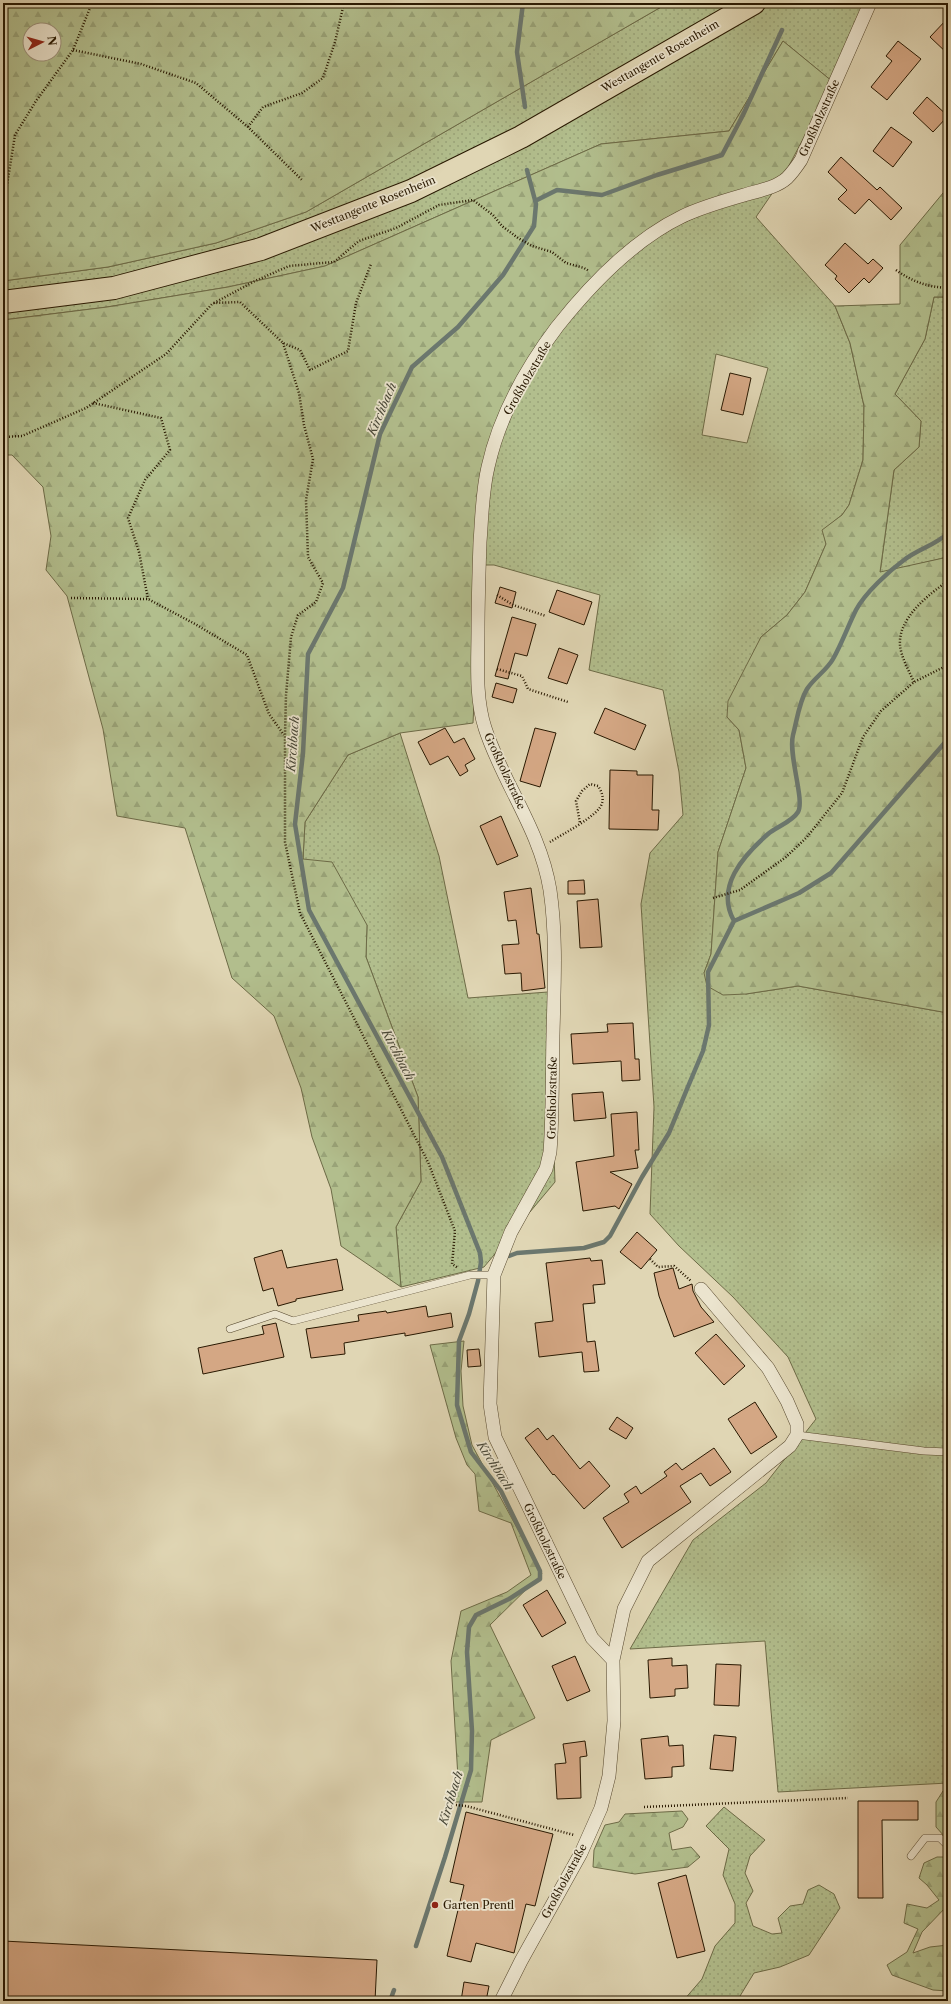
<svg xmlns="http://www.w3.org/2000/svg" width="951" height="2004" font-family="'Libre Caslon Text',serif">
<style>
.grass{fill:url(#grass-dots);stroke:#6d6b47;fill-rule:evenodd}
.forest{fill:url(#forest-firs);stroke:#6d6b47;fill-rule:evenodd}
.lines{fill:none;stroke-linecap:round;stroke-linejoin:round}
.stream{stroke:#6b776e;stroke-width:4.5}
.building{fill:#d4a784;stroke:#281801}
.service-casing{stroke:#56482e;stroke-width:8}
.minor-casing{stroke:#56482e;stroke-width:14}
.trunk-casing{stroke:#281801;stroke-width:24}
.path{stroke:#281801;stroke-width:2.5;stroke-dasharray:1 2;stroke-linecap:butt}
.service{stroke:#ebe4ce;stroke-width:7}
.minor{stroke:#ebe4ce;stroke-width:13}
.trunk{stroke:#e0d6b4;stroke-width:22}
.poi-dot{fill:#8f2418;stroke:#ebe4ce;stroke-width:1.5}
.labels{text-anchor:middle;stroke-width:3.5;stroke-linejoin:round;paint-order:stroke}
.street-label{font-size:11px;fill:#281801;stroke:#ebe4ce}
.poi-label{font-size:11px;fill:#281801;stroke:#ebe4ce;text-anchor:start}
.water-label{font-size:12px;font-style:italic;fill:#494838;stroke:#ebe4ce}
</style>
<defs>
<pattern id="grass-dots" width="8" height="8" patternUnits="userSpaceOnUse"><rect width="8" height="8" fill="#b2be8d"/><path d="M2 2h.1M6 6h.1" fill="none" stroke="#99a378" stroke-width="1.8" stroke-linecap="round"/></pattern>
<pattern id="forest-firs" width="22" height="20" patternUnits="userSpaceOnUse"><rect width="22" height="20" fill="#b2be8d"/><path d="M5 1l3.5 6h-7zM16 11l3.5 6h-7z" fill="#99a378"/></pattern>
</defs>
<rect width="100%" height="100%" fill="#e0d6b4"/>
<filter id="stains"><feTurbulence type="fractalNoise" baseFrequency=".005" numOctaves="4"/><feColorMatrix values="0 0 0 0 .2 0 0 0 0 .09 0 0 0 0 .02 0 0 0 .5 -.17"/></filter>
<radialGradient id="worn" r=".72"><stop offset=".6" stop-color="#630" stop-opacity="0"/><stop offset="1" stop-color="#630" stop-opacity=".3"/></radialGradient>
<path class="grass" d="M668 3H874L833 82 783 41 729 131 601 144 325 266 228 287 107 307 3 320V281L108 267 216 243 306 212Z
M782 179 756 217 835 306 850 343 864 406 863 460 849 505 842 515 823 530 826 544 805 592 787 615 761 637 727 717 739 730 746 768 718 852 711 954 704 973 746 994 798 986 948 1013V1783L778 1792 765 1641 630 1649 693 1540 766 1483 816 1419 788 1357 733 1297 679 1246 650 1214 654 1107 641 904 650 853 683 815 679 772 663 690 589 670 600 595 494 565H481L486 464 556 326 651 237ZM716 354 768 368 747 443 702 435Z
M934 297H948V557L880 573 894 470 919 447 921 421 895 394 925 339Z
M400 733 439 856 468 998 548 992 555 1182 484 1267 401 1287 396 1227 421 1181 418 1097 366 957 367 925 303 859 305 822 348 755Z
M724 1807 765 1840 750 1856 745 1873 753 1891 746 1903 753 1926 772 1934 782 1933 778 1918 790 1906 803 1904 808 1890 819 1885 834 1894 840 1908 809 1955 780 1967 754 1973 737 2001H683L702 1979 715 1946 735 1923V1904L723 1875 729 1849 706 1826Z"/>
<path class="forest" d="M3 3H668L306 212 216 243 108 267 3 281ZM30 30H54V54H30Z
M783 41 833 82 782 179 651 237 556 326 486 464 473 723 400 733 348 755 305 822 303 859 332 862 367 925 366 957 418 1097 421 1181 396 1227 401 1287 341 1246 331 1189 312 1137 301 1088 274 1016 232 978 185 828 117 816 103 729 67 596 46 570 51 536 43 487 12 455H3V320L107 307 228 287 325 266 601 144 729 131Z
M948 187V297H934L925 339 895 394 921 421 919 447 894 470 880 572 948 557V1013L798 986 746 994 723 995 707 986 704 973 711 954 718 852 746 768 739 730 727 717 728 701 761 637 787 615 805 592 826 544 822 530 842 515 849 505 863 460 864 406 850 343 835 306 900 304V245Z
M464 1341 461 1371 463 1406 472 1445 542 1574 490 1625 535 1718 491 1740 482 1802H453L458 1778 451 1661 461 1611 507 1592 531 1575 511 1523 479 1511 475 1474 467 1465 456 1438 430 1345Z
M948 1790V1836L945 1837 936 1827V1802L943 1791Z
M682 1811 688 1819 683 1827 669 1833 672 1850 691 1847 700 1857 688 1867 635 1874 593 1867 594 1850 605 1825 619 1822 625 1814Z
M937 1857H948V1905L922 1932 913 1953 930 1947 948 1945V1991L933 1990 892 1975 887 1965 907 1952 918 1929 904 1923 907 1904 927 1908 939 1900 927 1885 919 1878 924 1863Z"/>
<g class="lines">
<path class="stream" d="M523 3 517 52 525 107
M535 201 557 190 602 195 657 175 722 155 743 115 782 30
M734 921C715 887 743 856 768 834 776 827 792 822 798 812 805 800 788 755 793 735 797 720 799 702 807 689 814 678 827 670 833 659 842 643 848 626 856 610 865 593 889 571 904 560 918 549 936 545 948 533
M509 1256 517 1253 584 1248 604 1242 610 1236 642 1177 669 1133 687 1089 703 1051 709 1025 708 972 734 921 799 893 831 873 948 739
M416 1946 445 1857 471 1770 472 1731 467 1652 469 1627 476 1615 509 1599 540 1579V1571L501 1491 471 1452 457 1405 459 1341 469 1314 478 1281 481 1262 480 1253 442 1157 309 910 295 824 303 753 308 654 343 588 380 434 412 367 458 327 503 275 534 226 536 204 527 170
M390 2001 394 1990"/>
</g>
<path class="building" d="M948 18V54L930 37Z
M898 41 921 59 887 100 871 87 892 61 886 56Z
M927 97 948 116 933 132 913 113Z
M891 127 912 142 893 167 873 151Z
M841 157 877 190 880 187 902 208 891 220 869 199 855 214 838 199 847 190 828 172Z
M845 243 868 264 873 259 883 268 869 283 864 278 849 293 835 279 837 276 825 265Z
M730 373 751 378 743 415 721 410Z
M500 587 516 592 512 608 495 603Z
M557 590 592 602 584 625 549 612Z
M512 617 536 624 527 656 515 653 508 679 495 676Z
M559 648 578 655 567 684 548 678Z
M496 683 517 689 513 703 492 697Z
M605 708 646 725 635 750 594 733Z
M445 728 454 743 464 738 475 759 465 765 468 771 460 776 448 756 430 765 418 742Z
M535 728 556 733 540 787 520 781Z
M610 770 637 771V775H653L652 810H659L658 830 609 829Z
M501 816 518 856 497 865 480 826Z
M584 880 585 894H568V881Z
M531 888 537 934H539L545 988 522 991 521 973 505 974 502 945 519 944 516 920 508 921 504 892Z
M598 899 602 947 580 948 577 901Z
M633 1023 635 1059H639L640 1080 622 1081 621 1061 573 1064 571 1034 608 1032 607 1024Z
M603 1092 606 1118 574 1121 572 1094Z
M637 1112 639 1150H635L638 1168 610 1172 632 1184 619 1209 615 1206 583 1211 576 1162 614 1156 611 1114Z
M637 1232 657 1250 641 1269 620 1252Z
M282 1250 287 1268 337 1259 343 1290 296 1299V1301L278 1306 273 1288 263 1291 254 1258Z
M590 1258 591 1261 602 1260 605 1284 593 1285 595 1303 583 1304 587 1342 595 1341 599 1371 584 1372 582 1352 539 1357 535 1323 553 1321 546 1263Z
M673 1268 679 1289 692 1284 693 1291 701 1307 714 1322 674 1337 659 1296 654 1273Z
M426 1306 428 1317 451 1313 453 1327 405 1336V1333L344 1343 345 1354 311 1358 306 1329 359 1321 358 1315 386 1311 387 1313Z
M276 1323 284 1357 203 1374 198 1348 264 1334 262 1326Z
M716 1334 745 1366 724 1385 695 1353Z
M479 1349 481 1366 468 1367 467 1350Z
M755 1402 777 1437 751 1454 728 1419Z
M617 1417 633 1428 626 1439 609 1429Z
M538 1428 547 1440 553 1435 580 1469 589 1461 610 1486 584 1509 554 1474 553 1475 525 1438Z
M714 1448 731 1472 710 1486 701 1473 680 1486 691 1502 622 1548 603 1518 629 1502 624 1494 636 1486 641 1494 667 1476 664 1472 676 1463 682 1470Z
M547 1590 566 1623 542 1637 523 1605Z
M575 1656 590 1691 567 1701 552 1666Z
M672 1658V1666L687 1665 688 1688 675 1689V1696L650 1698 648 1660Z
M716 1664 741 1665 739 1706 714 1705Z
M714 1735 736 1737 733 1771 710 1769Z
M668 1736 669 1746 683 1745 684 1766 672 1767V1777L645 1779 641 1739Z
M585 1741 587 1756 580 1757 581 1798 557 1799 555 1764 566 1763 563 1744Z
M858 1801H918V1820H882L883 1898H858Z
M466 1812 553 1834 535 1906 526 1904 514 1953 476 1943 471 1962 447 1956 464 1885 450 1882Z
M686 1875 705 1951 677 1958 658 1883Z
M3 1941 377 1960 375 2001H3Z
M464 1982 489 1986 486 2001H461Z"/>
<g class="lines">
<g class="service-casing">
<path id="service" d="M230 1329 275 1314 293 1321 470 1275H494
M797 1435 924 1451 948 1452
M911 1856 925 1838H940L948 1846"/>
</g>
<g class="minor-casing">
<path id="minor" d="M613 1660 592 1638 495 1437 490 1404 494 1275 511 1232 546 1169 550 1152C553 1113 552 1074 553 1035 554 987 557 938 550 890 540 829 503 784 485 728 475 697 478 662 478 630 478 600 479 571 480 542 482 517 482 492 488 467 499 417 527 367 557 327 591 284 633 240 683 216 702 207 723 201 744 195 757 191 776 188 787 178 792 173 797 166 801 160L870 3
M501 2001 521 1961 581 1853 601 1808 609 1776 614 1721 613 1660 624 1609 648 1561 790 1446 797 1435V1424L787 1401 768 1368 701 1289"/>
</g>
<g class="trunk-casing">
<path id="trunk" d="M3 302 114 288 261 249 411 191 521 137 754 3"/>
</g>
<path class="path" d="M73 50 141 64 196 83 248 127 302 180
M248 127 263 107 302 93 323 78 335 42 344 3
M3 210 15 135 36 101 73 50 92 3
M896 270C913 282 928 287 948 288
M214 303 255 281 289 266 334 262 359 241 396 228 439 205 473 200 493 215 502 226 518 238 532 246 552 252 566 263 584 268 589 271
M283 343 299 393 304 425 313 459 306 500 308 557 323 583 316 602 298 615 291 637 286 695 285 735V842L300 913 428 1162 455 1231 452 1264 458 1268
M93 403 161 418 170 450 145 480 128 518 139 552 148 599
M3 437 22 436 86 408 166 354 213 303 240 302 283 343 300 350 310 370 348 351 356 303 371 264
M497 595 513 605 546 616
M71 598 148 599 195 624 247 655 269 714 284 735
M497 669 522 676 528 689 568 702
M914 682C909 671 901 657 900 645 898 618 929 594 948 581
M550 842C561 835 600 815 602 803 604 797 601 790 598 786L590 784 582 791 576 801 580 823
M713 898 740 890 786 857 807 837 842 793 863 737 881 711 914 682 948 665
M650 1259 658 1267 674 1266 691 1281
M456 1805 466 1806 574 1835
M644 1807 848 1798"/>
<use href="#service" class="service"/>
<use href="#minor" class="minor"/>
<use href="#trunk" class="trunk"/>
</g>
<circle class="poi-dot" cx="435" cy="1905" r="4"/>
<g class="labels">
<g class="street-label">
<text transform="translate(660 56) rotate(-30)" y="4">Westtangente Rosenheim</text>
<text transform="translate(819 118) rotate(-66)" y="4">Großholzstraße</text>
<text transform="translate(373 204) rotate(-22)" y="4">Westtangente Rosenheim</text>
<text transform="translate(527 378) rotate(-60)" y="4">Großholzstraße</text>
<text transform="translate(505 771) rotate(65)" y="4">Großholzstraße</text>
<text transform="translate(552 1098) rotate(-89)" y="4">Großholzstraße</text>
<text transform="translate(545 1541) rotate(64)" y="4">Großholzstraße</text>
<text transform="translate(564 1881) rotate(-62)" y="4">Großholzstraße</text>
</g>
<g class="poi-label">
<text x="443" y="1909">Garten Prentl</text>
</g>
<g class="water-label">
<text transform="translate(382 409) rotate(-67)" y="4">Kirchbach</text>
<text transform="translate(293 744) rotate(-86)" y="4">Kirchbach</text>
<text transform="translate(398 1055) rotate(62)" y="4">Kirchbach</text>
<text transform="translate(495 1466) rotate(57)" y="4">Kirchbach</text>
<text transform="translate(451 1798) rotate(-73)" y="4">Kirchbach</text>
</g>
</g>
<rect width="951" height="2004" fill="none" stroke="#e0d6b4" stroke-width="16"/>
<rect x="4" y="4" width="943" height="1996" fill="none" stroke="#281801" stroke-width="2"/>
<rect x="8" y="8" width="935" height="1988" fill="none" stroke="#281801"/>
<g transform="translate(42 42) rotate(84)"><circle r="19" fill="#ebe4ce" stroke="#9d927c"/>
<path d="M0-3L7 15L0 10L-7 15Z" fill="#8f2418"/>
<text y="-6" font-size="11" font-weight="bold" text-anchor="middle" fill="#281801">N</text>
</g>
<rect width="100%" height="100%" filter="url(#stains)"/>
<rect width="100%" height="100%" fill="url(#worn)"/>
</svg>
